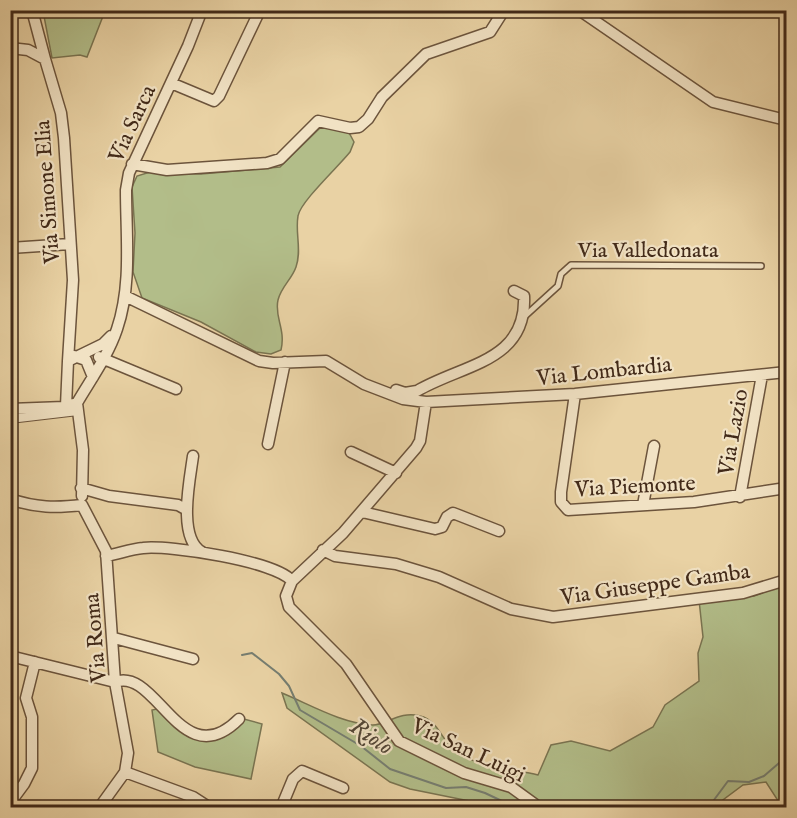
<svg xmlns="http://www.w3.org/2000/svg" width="797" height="818" font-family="'IM FELL English',serif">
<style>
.green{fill:#b2bd89;stroke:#7a7451;stroke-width:1.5}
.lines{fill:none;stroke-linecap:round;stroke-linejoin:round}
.stream{stroke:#767e71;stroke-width:2}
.service-casing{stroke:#6c543c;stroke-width:8}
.pedestrian-casing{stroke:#6c543c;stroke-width:10}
.minor-casing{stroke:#6c543c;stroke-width:13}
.service{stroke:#f1e2c4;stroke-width:5}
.pedestrian{stroke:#f1e2c4;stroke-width:8}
.minor{stroke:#f1e2c4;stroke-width:10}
.labels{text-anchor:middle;stroke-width:4.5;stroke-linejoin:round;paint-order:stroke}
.street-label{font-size:22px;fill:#422a19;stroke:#f1e2c4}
.water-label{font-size:24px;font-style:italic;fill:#534636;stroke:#f1e2c4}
</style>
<rect width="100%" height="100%" fill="#e9d2a4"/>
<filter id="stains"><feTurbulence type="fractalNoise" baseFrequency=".00333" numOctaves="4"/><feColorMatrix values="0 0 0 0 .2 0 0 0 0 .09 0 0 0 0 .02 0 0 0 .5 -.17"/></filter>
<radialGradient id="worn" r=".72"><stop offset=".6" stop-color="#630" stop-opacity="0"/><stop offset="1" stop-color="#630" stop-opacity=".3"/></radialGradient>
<path class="green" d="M43 11H105L87 57 80 55 52 58Z
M323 125 347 129 354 142 350 152C339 166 300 202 298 216 295 233 302 250 296 267 292 279 281 287 278 300 274 317 286 329 281 350L271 354 256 352 201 322 142 298 133 272 135 233 132 187 137 176 150 172 201 174 280 167Z
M786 584V806L782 807 766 782 743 785 712 808 499 807 410 789 390 782 287 708 282 693C311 705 341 723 372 725 385 726 400 710 420 716 438 720 442 741 455 751 476 767 512 769 538 775L551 745 571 741 610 751 653 727 665 705 699 681 698 653 703 637 699 600 754 596Z
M157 709 199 738 244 719 262 724 251 779 195 767 158 752 152 710Z"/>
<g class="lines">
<path class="stream" d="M242 655 252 653 279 674 289 686 300 710 361 746 390 769 446 788 466 787 485 793 504 802 509 808
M708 808 728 781 749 782 764 776 786 757"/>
<g class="service-casing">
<path id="service" d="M525 316 558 286 561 274 571 265 761 266"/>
</g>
<g class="pedestrian-casing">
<path id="pedestrian" d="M10 419 78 411"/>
</g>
<g class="minor-casing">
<path id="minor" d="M32 10 45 59
M579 10 713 102 786 120
M10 48 28 50 45 59 61 113 64 138 73 280 68 361
M171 83 214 101 219 96 260 10
M132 164 167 170 267 163 280 159 318 121 350 128 359 127 368 119 382 97 426 54 490 32 504 10
M10 248 70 244
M125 296 259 361 273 363 326 361 364 384 403 399 426 402 575 394 786 372
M74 356 86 360 93 377
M99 357 176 389
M396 390 405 393 417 391C463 364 527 362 524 296L514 291
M575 394 561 492V502L568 510 694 502 786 488
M77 403 83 450 82 496
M66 406 68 361 103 344 111 336
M10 409 64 407 77 403C91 379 108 356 117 329 132 285 126 236 126 190L129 173 188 46 202 10
M268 444 285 362
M351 452 396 473
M193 456C190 479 177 538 202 552
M81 488 109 496 178 505 187 510
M740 497 762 375
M10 499C36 508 56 508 82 505
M82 505 106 551 115 682 128 753 125 772 99 808
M643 505 654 446
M362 512 435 529 442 527 447 517 453 513 499 531
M323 550 335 556 396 564 439 577 511 609 553 617 743 593 786 580
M106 556C118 554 131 549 143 548 169 545 276 561 292 581L343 533 416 448 420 441 426 402
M292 581 286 596 289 607 346 664 399 741 464 773 511 787 540 808
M114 638 193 659
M10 656 115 682
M115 682C157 666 181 777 239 719
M125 772 193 797 210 808
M10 803 24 784 32 768V717L26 698 35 662
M281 808 293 779 302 771 343 788"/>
</g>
<use href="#service" class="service"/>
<use href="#pedestrian" class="pedestrian"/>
<use href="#minor" class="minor"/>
</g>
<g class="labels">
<g class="street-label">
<text transform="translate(131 123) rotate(-65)" y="8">Via Sarca</text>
<text transform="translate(46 192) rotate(-94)" y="8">Via Simone Elia</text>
<text x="648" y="257">Via Valledonata</text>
<text transform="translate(604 370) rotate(-6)" y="8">Via Lombardia</text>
<text transform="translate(732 432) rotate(-80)" y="8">Via Lazio</text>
<text transform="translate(635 485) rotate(-3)" y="8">Via Piemonte</text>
<text transform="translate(655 583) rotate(-8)" y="8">Via Giuseppe Gamba</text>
<text transform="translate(94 638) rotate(-95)" y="8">Via Roma</text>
<text transform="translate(469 749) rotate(25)" y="8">Via San Luigi</text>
</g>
<g class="water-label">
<text transform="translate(372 736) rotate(34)" y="8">Riolo</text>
</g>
</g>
<rect width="797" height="818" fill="none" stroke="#e9d2a4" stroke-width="36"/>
<rect x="12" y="12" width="773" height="794" fill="none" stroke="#422a19" stroke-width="3"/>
<rect x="18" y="18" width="761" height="782" fill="none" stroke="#422a19" stroke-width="1.5"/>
<rect width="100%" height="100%" filter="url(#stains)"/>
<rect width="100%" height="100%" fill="url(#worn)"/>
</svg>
